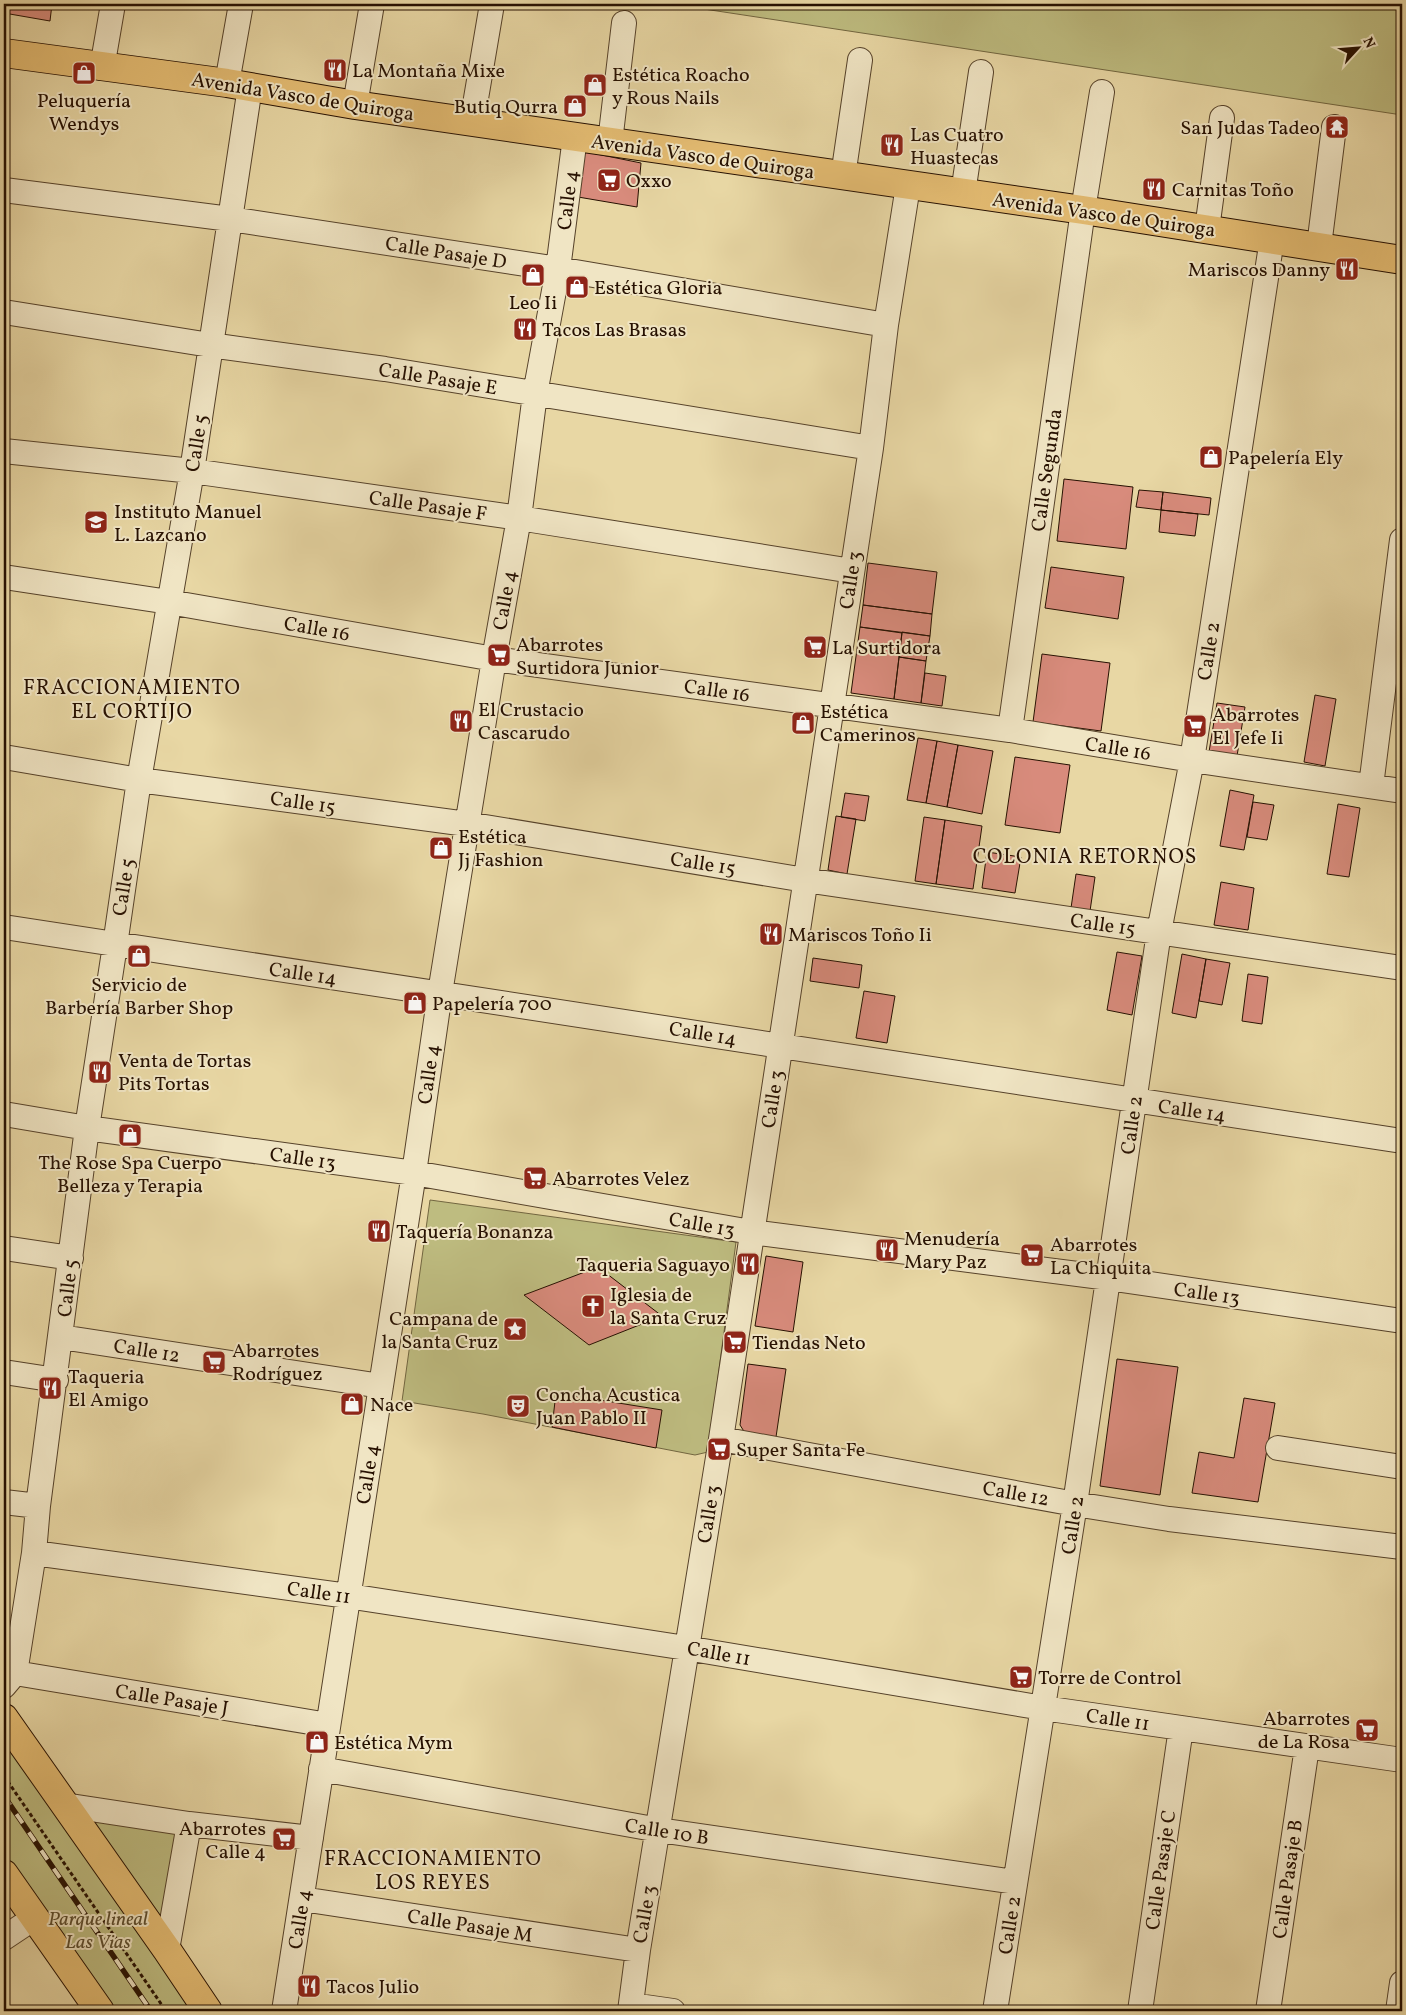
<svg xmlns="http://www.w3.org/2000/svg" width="1406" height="2015" font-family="Vollkorn,serif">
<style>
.green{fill:#bebc80;stroke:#726640}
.building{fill:#d88b7c;stroke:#261001}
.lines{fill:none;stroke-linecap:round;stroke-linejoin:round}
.minor-casing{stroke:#56422a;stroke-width:26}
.major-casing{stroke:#261001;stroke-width:30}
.path{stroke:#261001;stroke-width:3;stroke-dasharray:4 2.5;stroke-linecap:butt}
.minor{stroke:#f0e5c4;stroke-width:24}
.major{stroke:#e4bc72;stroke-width:28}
.rail-casing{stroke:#261001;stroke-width:5.5}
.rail{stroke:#f0e5c4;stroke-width:4;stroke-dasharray:11;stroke-linecap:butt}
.labels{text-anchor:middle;stroke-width:4;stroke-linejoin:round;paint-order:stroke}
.poi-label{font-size:20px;fill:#261001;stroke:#f0e5c4;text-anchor:start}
.street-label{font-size:20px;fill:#261001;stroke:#f0e5c4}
.park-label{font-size:20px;font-style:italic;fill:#5b4c2d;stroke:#f0e5c4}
.neighbourhood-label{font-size:21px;letter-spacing:1px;fill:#261001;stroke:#f0e5c4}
</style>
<rect width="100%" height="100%" fill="#e8d7a4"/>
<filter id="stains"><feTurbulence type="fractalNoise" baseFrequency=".004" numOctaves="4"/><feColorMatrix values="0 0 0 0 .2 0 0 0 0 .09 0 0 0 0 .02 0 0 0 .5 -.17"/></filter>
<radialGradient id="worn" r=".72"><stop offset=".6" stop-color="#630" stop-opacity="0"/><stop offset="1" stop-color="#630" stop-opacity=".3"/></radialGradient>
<path class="green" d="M671 4H1402V115Z
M430 1200 736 1242 708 1452 695 1455 483 1414 402 1401Z
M4 1733 200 2011H109L4 1861Z
M78 1814 183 1829 163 1934Z"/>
<path class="building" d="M4 4H52L50 21 4 13Z
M582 151 641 163 637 207 578 197Z
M1064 479 1133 487 1126 549 1057 541Z
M1139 490 1163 492 1161 510 1136 507Z
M1163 492 1211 498 1209 515 1161 510Z
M1161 510 1198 514 1195 536 1159 532Z
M868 563 937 572 932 614 863 605Z
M1051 567 1124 577 1118 619 1045 608Z
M863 605 932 614 930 636 860 627Z
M860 627 902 633 894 699 851 693Z
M902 632 930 636 926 661 899 657Z
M1042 654 1110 663 1101 731 1033 722Z
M899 657 926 661 921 703 894 699Z
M925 673 946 676 942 706 921 703Z
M1315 695 1336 699 1325 766 1304 762Z
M1217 703 1245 707 1237 756 1209 752Z
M918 738 937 741 926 803 907 800Z
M937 741 958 745 947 807 926 803Z
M958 745 993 751 982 814 947 807Z
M1015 757 1070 765 1060 833 1005 825Z
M1230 790 1254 795 1244 850 1220 846Z
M845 793 869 796 865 821 841 817Z
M1253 802 1274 805 1267 840 1247 837Z
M1338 804 1360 808 1349 877 1327 874Z
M836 816 856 819 847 874 828 870Z
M924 817 945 820 936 884 915 881Z
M945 820 982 826 973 889 936 884Z
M987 852 1021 857 1015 893 982 888Z
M1076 874 1095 877 1090 911 1071 908Z
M1221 882 1254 888 1248 930 1214 925Z
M1117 952 1142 956 1132 1015 1107 1010Z
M1182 954 1206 959 1196 1018 1172 1013Z
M813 958 862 965 859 988 810 981Z
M1206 959 1230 963 1222 1005 1199 1001Z
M1248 974 1268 977 1262 1024 1242 1021Z
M864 991 895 996 887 1043 856 1038Z
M766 1256 803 1262 793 1332 755 1326Z
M598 1267 662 1316 589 1345 524 1295Z
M1117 1359 1178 1367 1160 1495 1100 1486Z
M748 1364 786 1369 776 1437 745 1433 740 1425Z
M556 1393 662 1410 656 1448 552 1427Z
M1244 1398 1275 1403 1258 1502 1192 1493 1199 1452 1234 1458Z
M245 2008 261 2010 263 2011H241Z"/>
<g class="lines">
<g class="minor-casing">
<path id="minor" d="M102 68 113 4
M227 83 241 4
M355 105 372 4
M472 122 492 4
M610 142 624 23
M843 176 860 60
M4 190 230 219 558 269 886 325
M963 193 981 72
M1207 229 1222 118
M1319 246 1334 127
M4 312 210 345 385 369 871 448
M4 451 192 471 519 518 852 571
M4 577 169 602 494 659 1010 730 1192 760 1402 791
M1010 730 1083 210 1102 92
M4 757 139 780 467 824 805 880 1402 968
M1371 786 1402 540
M4 927 1402 1141
M4 1114 87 1128 414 1173 751 1232 1109 1278 1402 1321
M4 1248 71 1258
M61 1337 381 1386
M4 1372 56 1380
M721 1439 1075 1504 1169 1519 1402 1547
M1278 1448 1402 1467
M4 1502 38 1506
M34 1553 348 1596 686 1648 1043 1708 1402 1760
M15 1673 328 1725
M4 1686 15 1673 34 1553 38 1506 87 1128 115 945 139 780 192 471 250 87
M321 1769 659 1830 1015 1882
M64 1805 189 1824 311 1838
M302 1899 638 1950
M4 1938 34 1918
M167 1950 189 1824
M631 2005 673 2011
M284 2011 414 1173 440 993 494 659 519 518 535 394 558 269 575 137
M630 2011 638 1950 721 1439 871 448 886 325 908 186
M995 2011 1075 1504 1159 932 1192 760 1272 239
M1140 2011 1181 1728
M1268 2011 1307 1747
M1398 2011 1402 1983"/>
</g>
<g class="major-casing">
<path id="major" d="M4 53 227 83 355 105 1083 210 1402 260
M4 1718 167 1950 208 2011
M4 1874 100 2011"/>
</g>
<path class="path" d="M4 1776 166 2011"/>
<use href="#minor" class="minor"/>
<use href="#major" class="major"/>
<g class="rail-casing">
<path id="rail" d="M4 1796 151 2011"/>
</g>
<use href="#rail" class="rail"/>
</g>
<defs>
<g id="restaurant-square" transform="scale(1.25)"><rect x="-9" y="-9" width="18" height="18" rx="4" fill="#8f2418" stroke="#f0e5c4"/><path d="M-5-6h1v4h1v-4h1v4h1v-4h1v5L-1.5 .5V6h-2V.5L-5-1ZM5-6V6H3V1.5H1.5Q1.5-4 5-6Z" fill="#fff"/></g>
<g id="shop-square" transform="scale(1.25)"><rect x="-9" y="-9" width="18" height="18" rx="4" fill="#8f2418" stroke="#f0e5c4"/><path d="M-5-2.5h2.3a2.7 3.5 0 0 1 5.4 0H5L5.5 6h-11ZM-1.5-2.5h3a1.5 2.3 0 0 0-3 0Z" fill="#fff"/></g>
<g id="temple-square" transform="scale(1.25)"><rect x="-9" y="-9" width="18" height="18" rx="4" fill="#8f2418" stroke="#f0e5c4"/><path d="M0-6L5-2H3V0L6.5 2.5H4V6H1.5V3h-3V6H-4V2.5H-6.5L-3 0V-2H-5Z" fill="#fff"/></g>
<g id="supermarket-square" transform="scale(1.25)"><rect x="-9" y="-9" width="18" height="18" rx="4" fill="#8f2418" stroke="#f0e5c4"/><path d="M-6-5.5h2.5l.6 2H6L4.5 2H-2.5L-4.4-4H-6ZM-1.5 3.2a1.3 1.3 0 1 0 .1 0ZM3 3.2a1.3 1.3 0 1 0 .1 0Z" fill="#fff"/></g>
<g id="school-square" transform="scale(1.25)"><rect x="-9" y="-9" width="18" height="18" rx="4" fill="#8f2418" stroke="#f0e5c4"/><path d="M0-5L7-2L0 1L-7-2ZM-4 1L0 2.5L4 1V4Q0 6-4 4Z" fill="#fff"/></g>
<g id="church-square" transform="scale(1.25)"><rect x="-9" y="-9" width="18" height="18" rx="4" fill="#8f2418" stroke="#f0e5c4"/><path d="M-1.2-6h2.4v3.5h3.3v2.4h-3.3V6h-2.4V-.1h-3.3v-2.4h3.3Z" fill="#fff"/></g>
<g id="sight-square" transform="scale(1.25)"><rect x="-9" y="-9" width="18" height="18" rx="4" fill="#8f2418" stroke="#f0e5c4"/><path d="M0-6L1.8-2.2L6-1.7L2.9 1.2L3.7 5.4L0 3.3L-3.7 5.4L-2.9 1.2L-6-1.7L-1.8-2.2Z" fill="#fff"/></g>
<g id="theatre-square" transform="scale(1.25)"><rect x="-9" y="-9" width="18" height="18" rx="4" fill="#8f2418" stroke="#f0e5c4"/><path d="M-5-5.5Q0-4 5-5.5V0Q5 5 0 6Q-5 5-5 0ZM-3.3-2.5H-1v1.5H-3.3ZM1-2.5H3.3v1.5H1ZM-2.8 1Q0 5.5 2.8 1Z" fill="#fff"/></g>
</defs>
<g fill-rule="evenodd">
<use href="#restaurant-square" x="335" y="70"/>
<use href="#shop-square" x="84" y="73"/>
<use href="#shop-square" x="595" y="85"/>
<use href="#shop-square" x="575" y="106"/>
<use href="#temple-square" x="1337" y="127"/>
<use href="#restaurant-square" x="892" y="145"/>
<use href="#supermarket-square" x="609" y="180"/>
<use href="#restaurant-square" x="1154" y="189"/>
<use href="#restaurant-square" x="1347" y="269"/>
<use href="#shop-square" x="533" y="275"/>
<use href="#shop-square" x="577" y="287"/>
<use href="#restaurant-square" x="525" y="329"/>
<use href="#shop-square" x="1211" y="457"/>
<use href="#school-square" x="96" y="522"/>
<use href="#supermarket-square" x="815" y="647"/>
<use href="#supermarket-square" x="499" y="655"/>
<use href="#restaurant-square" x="461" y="721"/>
<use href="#shop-square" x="803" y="723"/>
<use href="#supermarket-square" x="1195" y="726"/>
<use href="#shop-square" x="441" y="848"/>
<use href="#restaurant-square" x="771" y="934"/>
<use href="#shop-square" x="139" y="956"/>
<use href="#shop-square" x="415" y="1003"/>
<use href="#restaurant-square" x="100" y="1072"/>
<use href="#shop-square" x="130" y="1135"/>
<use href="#supermarket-square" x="535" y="1178"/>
<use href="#restaurant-square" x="379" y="1231"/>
<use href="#restaurant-square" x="887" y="1250"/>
<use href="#supermarket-square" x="1032" y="1255"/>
<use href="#restaurant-square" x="748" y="1264"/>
<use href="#church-square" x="593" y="1306"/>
<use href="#sight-square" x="515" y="1329"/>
<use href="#supermarket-square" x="735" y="1342"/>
<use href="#supermarket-square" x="214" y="1362"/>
<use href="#restaurant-square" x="50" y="1388"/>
<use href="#shop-square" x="352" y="1404"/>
<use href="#theatre-square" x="518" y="1406"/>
<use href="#supermarket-square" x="719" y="1449"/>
<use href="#supermarket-square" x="1021" y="1677"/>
<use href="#supermarket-square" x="1367" y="1730"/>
<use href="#shop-square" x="317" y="1742"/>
<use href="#supermarket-square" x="284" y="1839"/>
<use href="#restaurant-square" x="309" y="1986"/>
</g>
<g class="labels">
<g class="poi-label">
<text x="352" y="77">La Montaña Mixe</text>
<text x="612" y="81">Estética Roacho<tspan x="612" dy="23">y Rous Nails</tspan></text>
<text x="84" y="107" text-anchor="middle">Peluquería<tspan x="84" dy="23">Wendys</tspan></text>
<text x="558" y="113" text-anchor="end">Butiq Qurra</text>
<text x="1320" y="134" text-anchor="end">San Judas Tadeo</text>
<text x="910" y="141">Las Cuatro<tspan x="910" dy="23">Huastecas</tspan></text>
<text x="626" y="187">Oxxo</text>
<text x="1172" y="196">Carnitas Toño</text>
<text x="1330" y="276" text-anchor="end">Mariscos Danny</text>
<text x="594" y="294">Estética Gloria</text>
<text x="533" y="309" text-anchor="middle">Leo Ii</text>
<text x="542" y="336">Tacos Las Brasas</text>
<text x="1228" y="464">Papelería Ely</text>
<text x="114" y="518">Instituto Manuel<tspan x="114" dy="23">L. Lazcano</tspan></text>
<text x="516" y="651">Abarrotes<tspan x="516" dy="23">Surtidora Junior</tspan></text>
<text x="832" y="654">La Surtidora</text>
<text x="478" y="716">El Crustacio<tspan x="478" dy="23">Cascarudo</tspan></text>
<text x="820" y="718">Estética<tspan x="820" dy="23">Camerinos</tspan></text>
<text x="1212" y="721">Abarrotes<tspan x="1212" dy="23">El Jefe Ii</tspan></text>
<text x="458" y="843">Estética<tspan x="458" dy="23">Jj Fashion</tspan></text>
<text x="788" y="941">Mariscos Toño Ii</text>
<text x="139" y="991" text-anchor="middle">Servicio de<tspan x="139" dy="23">Barbería Barber Shop</tspan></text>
<text x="432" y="1010">Papelería 700</text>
<text x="118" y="1067">Venta de Tortas<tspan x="118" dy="23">Pits Tortas</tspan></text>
<text x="130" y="1169" text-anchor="middle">The Rose Spa Cuerpo<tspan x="130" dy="23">Belleza y Terapia</tspan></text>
<text x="552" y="1185">Abarrotes Velez</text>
<text x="396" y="1238">Taquería Bonanza</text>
<text x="904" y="1245">Menudería<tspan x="904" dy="23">Mary Paz</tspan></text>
<text x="1050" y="1251">Abarrotes<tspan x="1050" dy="23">La Chiquita</tspan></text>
<text x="730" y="1271" text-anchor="end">Taqueria Saguayo</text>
<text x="610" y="1301">Iglesia de<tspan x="610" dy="23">la Santa Cruz</tspan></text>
<text x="498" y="1325" text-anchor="end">Campana de<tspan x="498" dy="23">la Santa Cruz</tspan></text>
<text x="752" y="1349">Tiendas Neto</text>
<text x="232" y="1357">Abarrotes<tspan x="232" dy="23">Rodríguez</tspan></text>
<text x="68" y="1383">Taqueria<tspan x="68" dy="23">El Amigo</tspan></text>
<text x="536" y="1401">Concha Acustica<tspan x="536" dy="23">Juan Pablo II</tspan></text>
<text x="370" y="1411">Nace</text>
<text x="736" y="1456">Super Santa Fe</text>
<text x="1038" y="1684">Torre de Control</text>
<text x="1350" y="1725" text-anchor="end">Abarrotes<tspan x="1350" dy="23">de La Rosa</tspan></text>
<text x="334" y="1749">Estética Mym</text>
<text x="266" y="1835" text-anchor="end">Abarrotes<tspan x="266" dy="23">Calle 4</tspan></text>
<text x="326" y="1993">Tacos Julio</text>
</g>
<g class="street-label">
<text transform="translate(303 96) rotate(9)" y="7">Avenida Vasco de Quiroga</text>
<text transform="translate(703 156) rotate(8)" y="7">Avenida Vasco de Quiroga</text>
<text transform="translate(567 200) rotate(-83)" y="7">Calle 4</text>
<text transform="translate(1104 214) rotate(8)" y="7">Avenida Vasco de Quiroga</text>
<text transform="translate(446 252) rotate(9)" y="7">Calle Pasaje D</text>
<text transform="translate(438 378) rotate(9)" y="7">Calle Pasaje E</text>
<text transform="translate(196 443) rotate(-81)" y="7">Calle 5</text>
<text transform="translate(1046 470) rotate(-82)" y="7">Calle Segunda</text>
<text transform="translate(428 505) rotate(8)" y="7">Calle Pasaje F</text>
<text transform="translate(850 580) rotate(-81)" y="7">Calle 3</text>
<text transform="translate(504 600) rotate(-80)" y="7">Calle 4</text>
<text transform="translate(317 628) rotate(10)" y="7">Calle 16</text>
<text transform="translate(1208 651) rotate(-81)" y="7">Calle 2</text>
<text transform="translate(717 690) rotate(8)" y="7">Calle 16</text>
<text transform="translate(1118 748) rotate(9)" y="7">Calle 16</text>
<text transform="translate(303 802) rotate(8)" y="7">Calle 15</text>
<text transform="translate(703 863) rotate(9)" y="7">Calle 15</text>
<text transform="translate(123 887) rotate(-81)" y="7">Calle 5</text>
<text transform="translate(1103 924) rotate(8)" y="7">Calle 15</text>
<text transform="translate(303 973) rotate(8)" y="7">Calle 14</text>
<text transform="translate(703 1033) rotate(9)" y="7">Calle 14</text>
<text transform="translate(428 1074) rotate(-82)" y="7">Calle 4</text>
<text transform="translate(772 1099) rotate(-81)" y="7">Calle 3</text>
<text transform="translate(1192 1110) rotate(8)" y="7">Calle 14</text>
<text transform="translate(1131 1125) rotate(-82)" y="7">Calle 2</text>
<text transform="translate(303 1158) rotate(8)" y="7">Calle 13</text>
<text transform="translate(702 1224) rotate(10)" y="7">Calle 13</text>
<text transform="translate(67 1288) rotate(-83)" y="7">Calle 5</text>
<text transform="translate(1207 1293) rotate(8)" y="7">Calle 13</text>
<text transform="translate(147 1350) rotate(9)" y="7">Calle 12</text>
<text transform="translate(367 1474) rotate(-81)" y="7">Calle 4</text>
<text transform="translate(1016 1493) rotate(10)" y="7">Calle 12</text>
<text transform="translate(708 1514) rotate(-81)" y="7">Calle 3</text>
<text transform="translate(1072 1525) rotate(-81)" y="7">Calle 2</text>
<text transform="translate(319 1592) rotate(8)" y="7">Calle 11</text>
<text transform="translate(719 1653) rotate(10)" y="7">Calle 11</text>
<text transform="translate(172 1699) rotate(9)" y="7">Calle Pasaje J</text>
<text transform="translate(1118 1719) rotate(8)" y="7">Calle 11</text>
<text transform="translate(667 1831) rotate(9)" y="7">Calle 10 B</text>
<text transform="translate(1160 1870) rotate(-82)" y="7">Calle Pasaje C</text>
<text transform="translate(1287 1879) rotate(-82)" y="7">Calle Pasaje B</text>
<text transform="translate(644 1914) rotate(-80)" y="7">Calle 3</text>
<text transform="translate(299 1919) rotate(-81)" y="7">Calle 4</text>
<text transform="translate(470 1925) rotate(9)" y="7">Calle Pasaje M</text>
<text transform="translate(1009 1925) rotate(-81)" y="7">Calle 2</text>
</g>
<g class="park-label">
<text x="98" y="1925">Parque lineal<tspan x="98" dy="23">Las Vias</tspan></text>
</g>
<g class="neighbourhood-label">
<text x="132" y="694">FRACCIONAMIENTO<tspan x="132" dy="24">EL CORTIJO</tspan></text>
<text x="1085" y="863">COLONIA RETORNOS</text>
<text x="433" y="1865">FRACCIONAMIENTO<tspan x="433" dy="24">LOS REYES</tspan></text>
</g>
</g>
<rect width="1406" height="2015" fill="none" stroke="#e8d7a4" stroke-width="20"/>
<rect x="5" y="5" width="1396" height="2005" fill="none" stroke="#261001" stroke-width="2.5"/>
<rect x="10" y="10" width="1386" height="1995" fill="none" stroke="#261001"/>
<g transform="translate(1358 48) rotate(64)" stroke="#f0e5c4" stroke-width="4" paint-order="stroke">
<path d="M0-4L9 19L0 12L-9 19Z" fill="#261001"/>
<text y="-8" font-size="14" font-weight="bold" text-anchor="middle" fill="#261001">N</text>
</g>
<rect width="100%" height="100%" filter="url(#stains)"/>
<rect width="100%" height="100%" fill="url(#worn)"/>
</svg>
